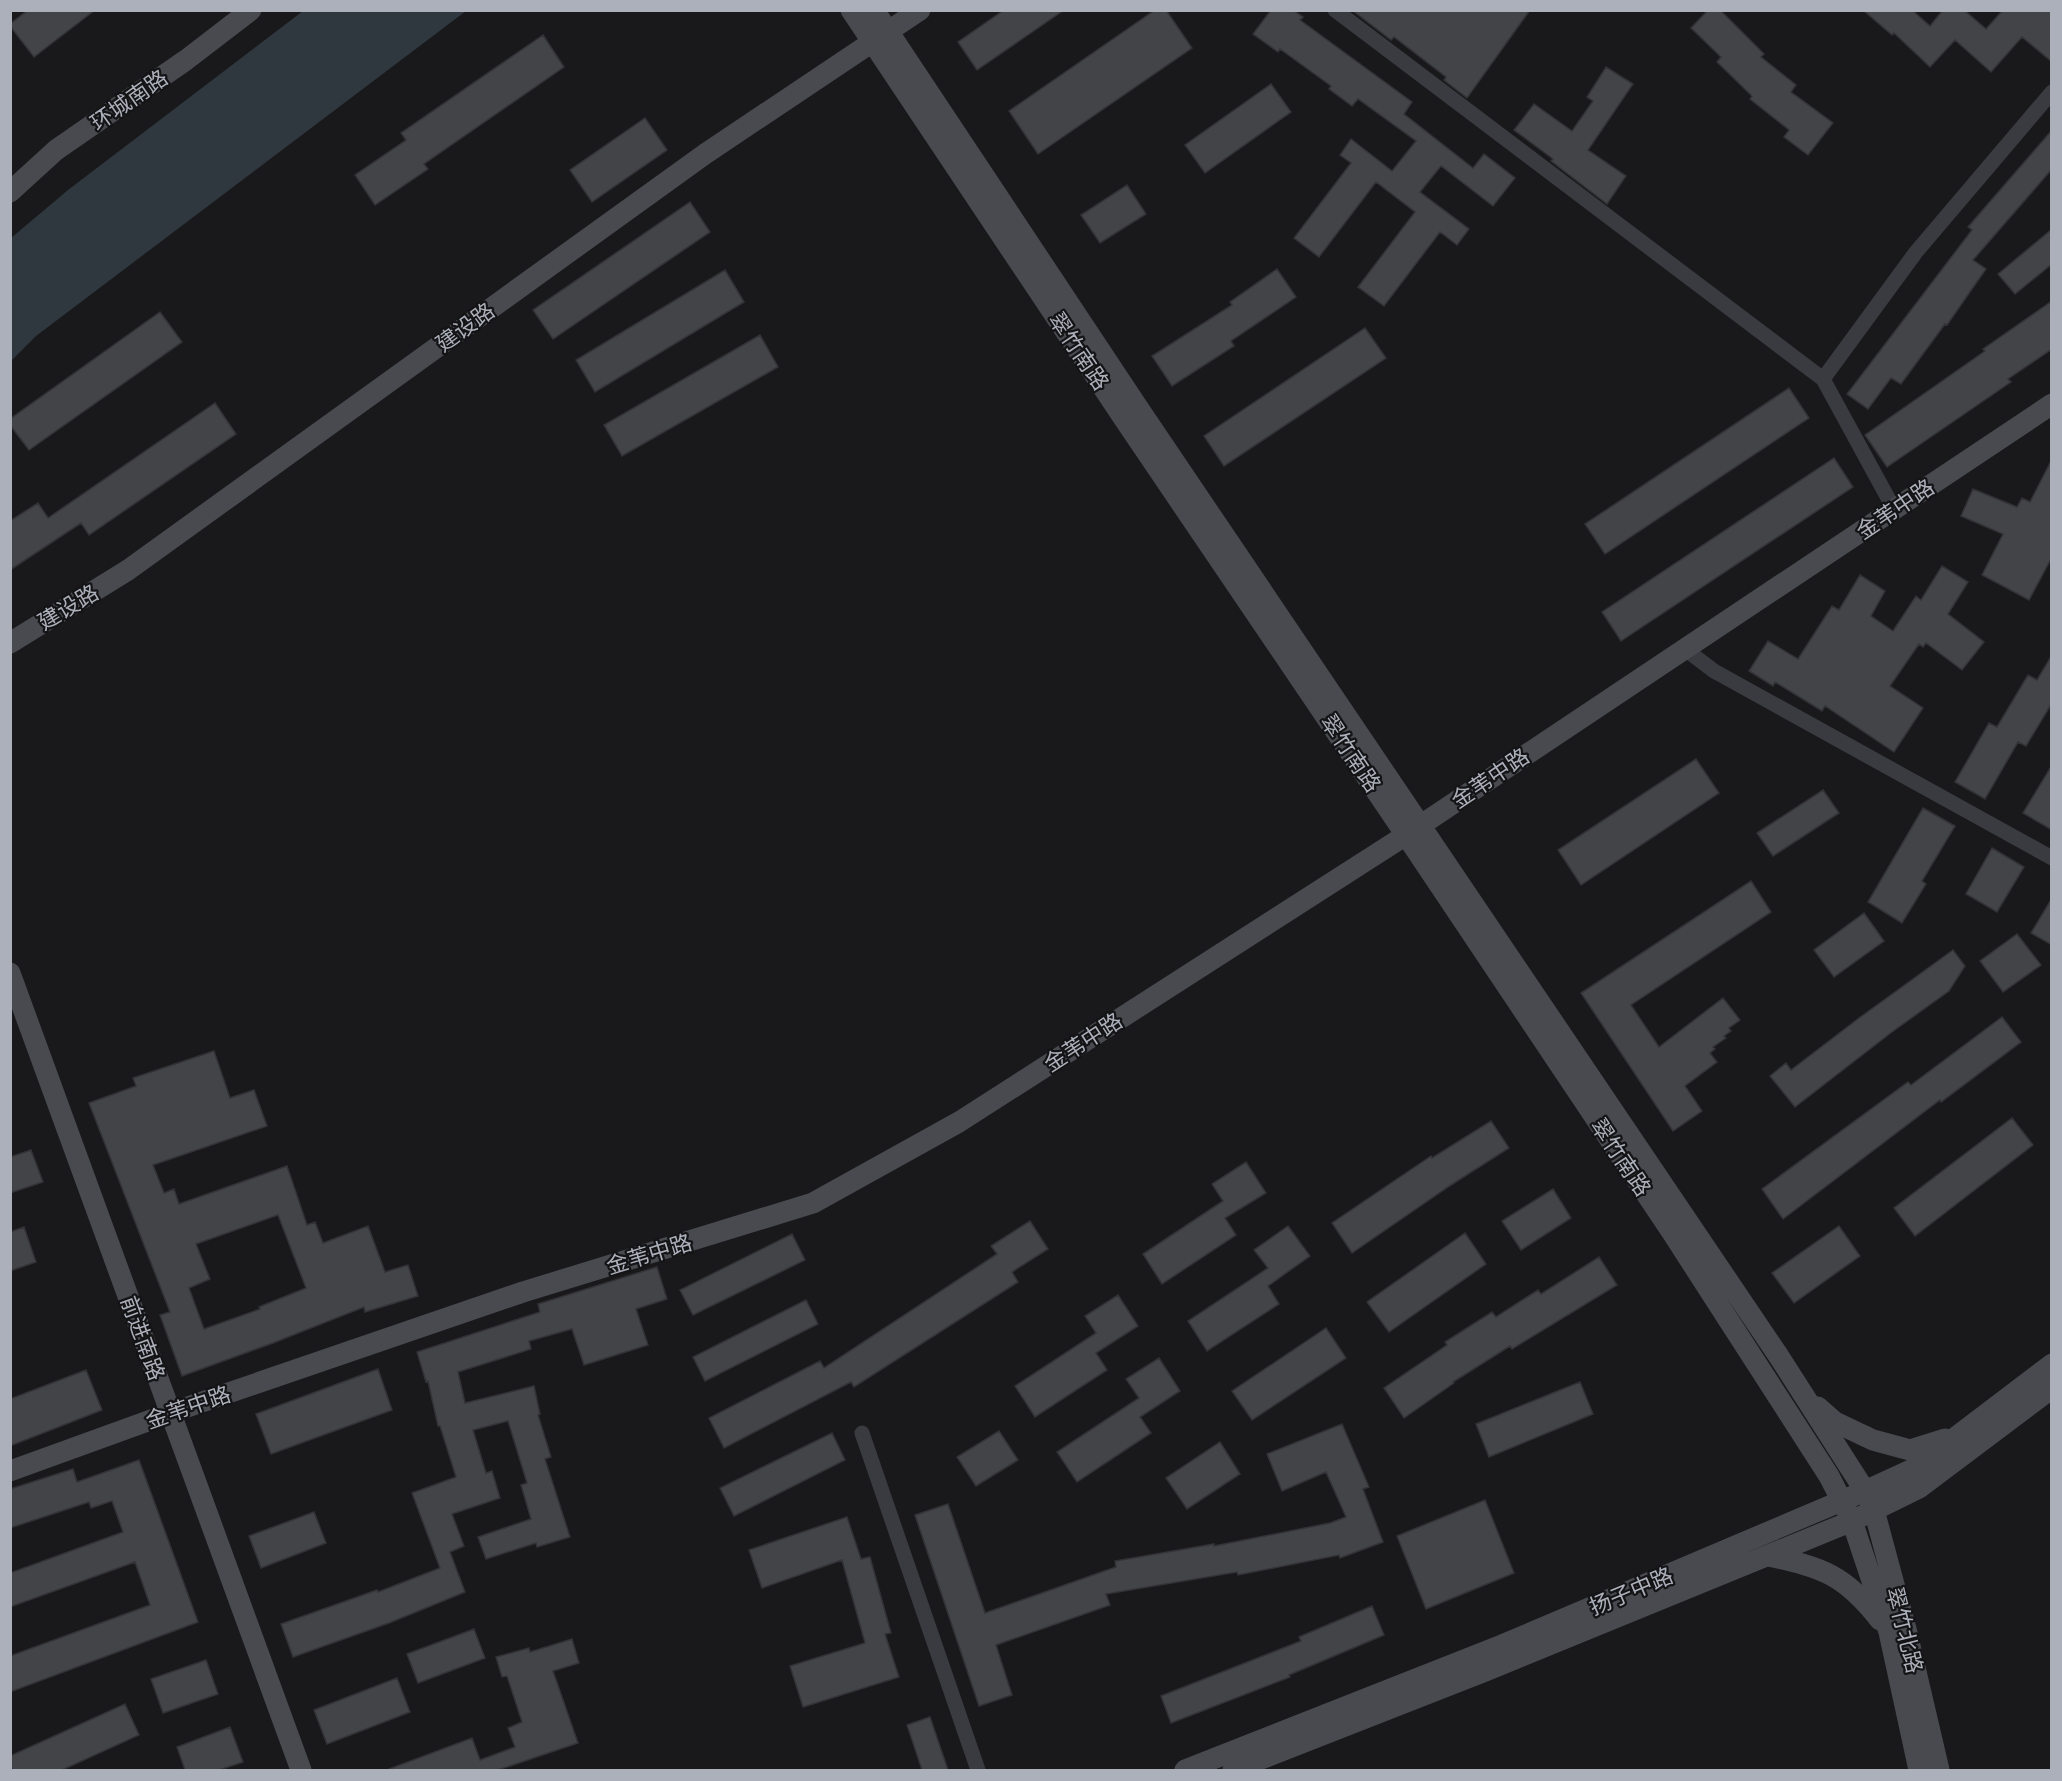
<svg xmlns="http://www.w3.org/2000/svg" width="2062" height="1781" font-family="'PT Sans Narrow','Noto Sans SC',sans-serif">
<style>
.water{fill:#2f383f}
.building{fill:#434448;stroke:#333337;stroke-width:1.5;fill-rule:evenodd}
.lines{fill:none;stroke-linecap:round;stroke-linejoin:round}
.street{stroke:#3a3b40;stroke-width:15}
.secondary{stroke:#484a50;stroke-width:21}
.labels{text-anchor:middle;stroke-width:4.5;stroke-linejoin:round;paint-order:stroke}
.street-label{font-size:22px;fill:#acb0ba;stroke:#141416}
</style>
<rect width="100%" height="100%" fill="#19191b"/>
<path class="water" d="M303 11H466L36 336 11 361V238L68 190Z"/>
<path class="building" d="M28 10H95L34 57 10 26V24Z
M1004 10H1064L977 70 958 42Z
M1155 10H1166L1192 48 1038 154 1009 111Z
M1271 10H1293L1303 17 1300 20 1412 102 1404 114 1473 168 1484 154 1515 178 1493 206 1441 166 1420 192 1469 229 1457 245 1440 232 1384 306 1358 287 1415 212 1376 182 1319 257 1294 238 1351 163 1340 155 1351 139 1392 171 1416 141 1358 99 1352 106 1329 89 1331 86 1280 49 1278 52 1253 34Z
M1352 10H1530L1467 98 1444 80 1446 77 1394 37 1391 40Z
M1708 10H1720L1764 54 1761 57 1796 85 1791 92 1833 123 1808 155 1784 137 1789 130 1750 99 1752 96 1717 62 1721 57 1691 28Z
M1863 10H1912L1930 26 1943 10H1964L1986 29 2003 10H2052V62L2022 37 1991 72 1955 40 1930 67 1894 33 1892 35Z
M543 35 564 67 424 164 428 169 375 205 355 175 406 140 401 133Z
M1606 67 1633 84 1588 150 1626 176 1607 204 1551 161 1553 159 1514 130 1534 104 1572 131 1593 101 1587 97Z
M1271 84 1291 112 1205 173 1185 145Z
M645 118 667 150 592 202 570 170Z
M2052 130V169L1973 260 1986 269 1947 325 1945 324 1901 384 1891 378 1868 409 1847 394 1972 230 1968 227Z
M1127 185 1146 214 1100 243 1081 215Z
M690 202 710 232 553 339 533 310Z
M2052 229V264L2015 294 1998 274Z
M1277 269 1296 297 1231 341 1234 346 1172 386 1152 356 1232 305 1230 302Z
M725 270 744 302 595 392 576 360Z
M2052 301V349L2008 379 2011 382 1887 467 1865 435 1985 351 1983 349Z
M160 312 182 342 29 450 10 425V419Z
M1365 328 1386 358 1224 466 1204 436Z
M760 335 778 367 622 456 604 425Z
M1789 388 1809 418 1605 554 1585 524Z
M215 403 236 434 89 535 81 523 10 570V521L38 503 48 518Z
M1834 458 1853 487 1621 641 1602 612Z
M2052 459V557L2029 600 1982 575 2003 534 1961 516 1973 489 2017 507 2022 498 2030 502Z
M1942 566 1968 582 1948 614 1984 642 1962 670 1926 643 1923 647 1919 644 1890 686 1923 708 1894 752 1825 706 1822 711 1775 682 1773 686 1749 671 1768 641 1798 659 1832 606 1839 610 1860 575 1885 591 1871 616 1893 631 1916 596 1921 600Z
M2052 655V703L2026 746 2018 742 1985 799 1955 782 1989 723 1997 727 2028 675 2037 680Z
M1696 759 1719 793 1581 885 1558 850Z
M2052 765V830L2023 813Z
M1823 790 1839 813 1773 856 1757 833Z
M1923 808 1955 826 1922 881 1926 884 1902 923 1868 902Z
M1992 848 2024 867 1997 912 1966 894Z
M1751 881 1771 912 1631 1005 1659 1047 1723 998 1740 1020 1729 1028 1731 1031 1724 1036 1726 1038 1713 1047 1715 1049 1710 1053 1717 1062 1685 1086 1702 1111 1673 1131 1581 993Z
M2052 898V945L2031 933Z
M1864 913 1884 941 1834 977 1814 950Z
M2017 934 2041 965 2003 992 1980 961Z
M1953 950 1965 966 1949 991 1892 1032 1795 1107 1770 1076 1786 1063 1791 1070 1859 1018Z
M2002 1017 2021 1042 1941 1102 1940 1100 1783 1219 1762 1189 1908 1082 1911 1085Z
M214 1051 230 1098 254 1090 267 1126 153 1165 164 1193 174 1189 179 1204 287 1166 307 1225 315 1222 323 1243 368 1226 385 1272 408 1265 418 1296 365 1312 364 1307 273 1343 182 1376 160 1315 170 1312 89 1103 136 1086 133 1078ZM278 1215 306 1288 259 1307 260 1309 204 1329 189 1288 210 1279 196 1244Z
M2012 1118 2033 1145 1915 1236 1894 1208Z
M1491 1121 1509 1148 1451 1185 1352 1253 1332 1223 1431 1156 1432 1158Z
M31 1150 43 1182 10 1193V1157Z
M1246 1162 1266 1193 1225 1218 1236 1235 1162 1284 1143 1254 1223 1201 1212 1184Z
M1553 1189 1571 1218 1521 1250 1502 1221Z
M1030 1221 1048 1249 1012 1272 1018 1282 854 1387 851 1382 724 1448 709 1418 820 1361 824 1368 997 1254 991 1246Z
M1288 1226 1310 1256 1268 1286 1279 1304 1207 1351 1188 1321 1268 1268 1254 1250Z
M1839 1226 1860 1256 1794 1303 1772 1273Z
M24 1227 36 1262 10 1271V1232Z
M1465 1233 1486 1264 1389 1332 1367 1302Z
M792 1234 805 1260 693 1315 680 1290Z
M1599 1257 1617 1285 1512 1349 1510 1346 1453 1382 1454 1383 1404 1418 1384 1388 1447 1345 1445 1342 1492 1312 1496 1317 1538 1290 1541 1294Z
M657 1267 667 1299 636 1309 648 1345 584 1365 572 1329 529 1341 531 1349 458 1372 465 1403 534 1386 540 1414 538 1415 551 1457 545 1459 570 1537 537 1547 536 1543 486 1559 478 1537 531 1519 521 1485 527 1483 508 1421 473 1430 486 1473 492 1471 500 1498 452 1514 464 1546 450 1552 465 1592 389 1623 293 1657 281 1624 377 1590 378 1592 440 1568 412 1493 456 1477 440 1426H438L428 1381 426 1382 417 1352 540 1312 538 1304Z
M1118 1295 1138 1326 1096 1353 1107 1370 1035 1417 1015 1386 1096 1333 1085 1316Z
M806 1300 818 1324 705 1381 693 1357Z
M1326 1328 1346 1358 1252 1420 1232 1391Z
M1159 1358 1180 1391 1140 1417 1151 1433 1077 1482 1057 1452 1139 1398 1126 1379Z
M378 1369 392 1410 271 1454 256 1414Z
M86 1370 102 1410 10 1446V1399Z
M1580 1382 1593 1414 1489 1457 1476 1424Z
M1342 1424 1369 1487 1363 1489 1383 1542 1340 1558 1339 1555 1238 1575 1237 1572 1106 1594 1110 1605 996 1645 1012 1695 979 1706 915 1515 948 1504 985 1613 1116 1567 1115 1561 1214 1544V1546L1330 1523 1346 1517 1326 1472 1282 1491 1267 1454Z
M999 1431 1018 1460 976 1486 957 1457Z
M832 1433 845 1460 734 1516 720 1488Z
M1220 1442 1240 1474 1187 1509 1166 1478Z
M139 1460 198 1622 10 1692V1656L150 1605 135 1562 10 1607V1573L123 1532 112 1501 91 1508 89 1502 10 1528V1489L73 1469 77 1482Z
M1485 1500 1514 1573 1426 1609 1397 1536Z
M314 1512 326 1543 261 1568 249 1536Z
M847 1517 861 1559 870 1557 891 1633 885 1634 899 1677 803 1707 790 1666 865 1643 842 1560 762 1588 749 1550Z
M1372 1606 1384 1635 1289 1675 1290 1677 1171 1723 1161 1696 1301 1641 1299 1637Z
M474 1629 485 1658 418 1683 407 1654Z
M572 1639 579 1663 553 1671 578 1743 498 1770H390L389 1769 472 1738 480 1760 515 1747 508 1728 522 1722 507 1676 502 1677 496 1657 529 1648 530 1652Z
M206 1660 218 1694 163 1713 151 1679Z
M397 1678 410 1712 327 1744 314 1710Z
M125 1704 139 1735 62 1770H13L10 1765V1756Z
M930 1717 948 1770H922L907 1725Z
M230 1727 243 1762 219 1770H185L177 1747Z"/>
<g class="lines">
<path class="street" d="M1335 10 1823 379 1894 509
M1823 379 1916 252 2052 92
M1685 649 1714 671 2052 858
M862 1433 978 1770"/>
<path class="secondary" d="M851 10 1122 416 1406 835 1673 1234 1829 1476 1852 1521 1889 1632 1919 1770
M874 10 1137 406 1778 1355 1865 1491 1874 1510 1906 1629 1939 1770
M10 192 56 150 186 60 251 10
M10 643 128 570 705 154 920 10
M10 973 301 1770
M1818 1407 1835 1422 1873 1440 1910 1450 1945 1439
M10 1471 170 1413 523 1292 813 1203 959 1122 1406 835 2052 404
M1768 1556C1822 1567 1845 1575 1880 1620
M1185 1770 1502 1645 1865 1491 1915 1468 2052 1364
M1233 1770 1483 1672 1852 1521 1919 1488 2052 1388"/>
</g>
<g class="labels">
<g class="street-label">
<text transform="translate(129 100) rotate(-35)" y="8">环城南路</text>
<text transform="translate(465 327) rotate(-36)" y="8">建设路</text>
<text transform="translate(1079 351) rotate(56)" y="8">翠竹南路</text>
<text transform="translate(1895 509) rotate(-34)" y="8">金苇中路</text>
<text transform="translate(68 607) rotate(-31)" y="8">建设路</text>
<text transform="translate(1351 753) rotate(56)" y="8">翠竹南路</text>
<text transform="translate(1490 778) rotate(-34)" y="8">金苇中路</text>
<text transform="translate(1083 1042) rotate(-33)" y="8">金苇中路</text>
<text transform="translate(1621 1157) rotate(56)" y="8">翠竹南路</text>
<text transform="translate(649 1254) rotate(-17)" y="8">金苇中路</text>
<text transform="translate(143 1338) rotate(70)" y="8">前进南路</text>
<text transform="translate(188 1407) rotate(-19)" y="8">金苇中路</text>
<text transform="translate(1631 1591) rotate(-23)" y="8">扬子中路</text>
<text transform="translate(1905 1630) rotate(76)" y="8">翠竹北路</text>
</g>
</g>
<rect width="2062" height="1781" fill="none" stroke="#acb0ba" stroke-width="24"/>
</svg>
